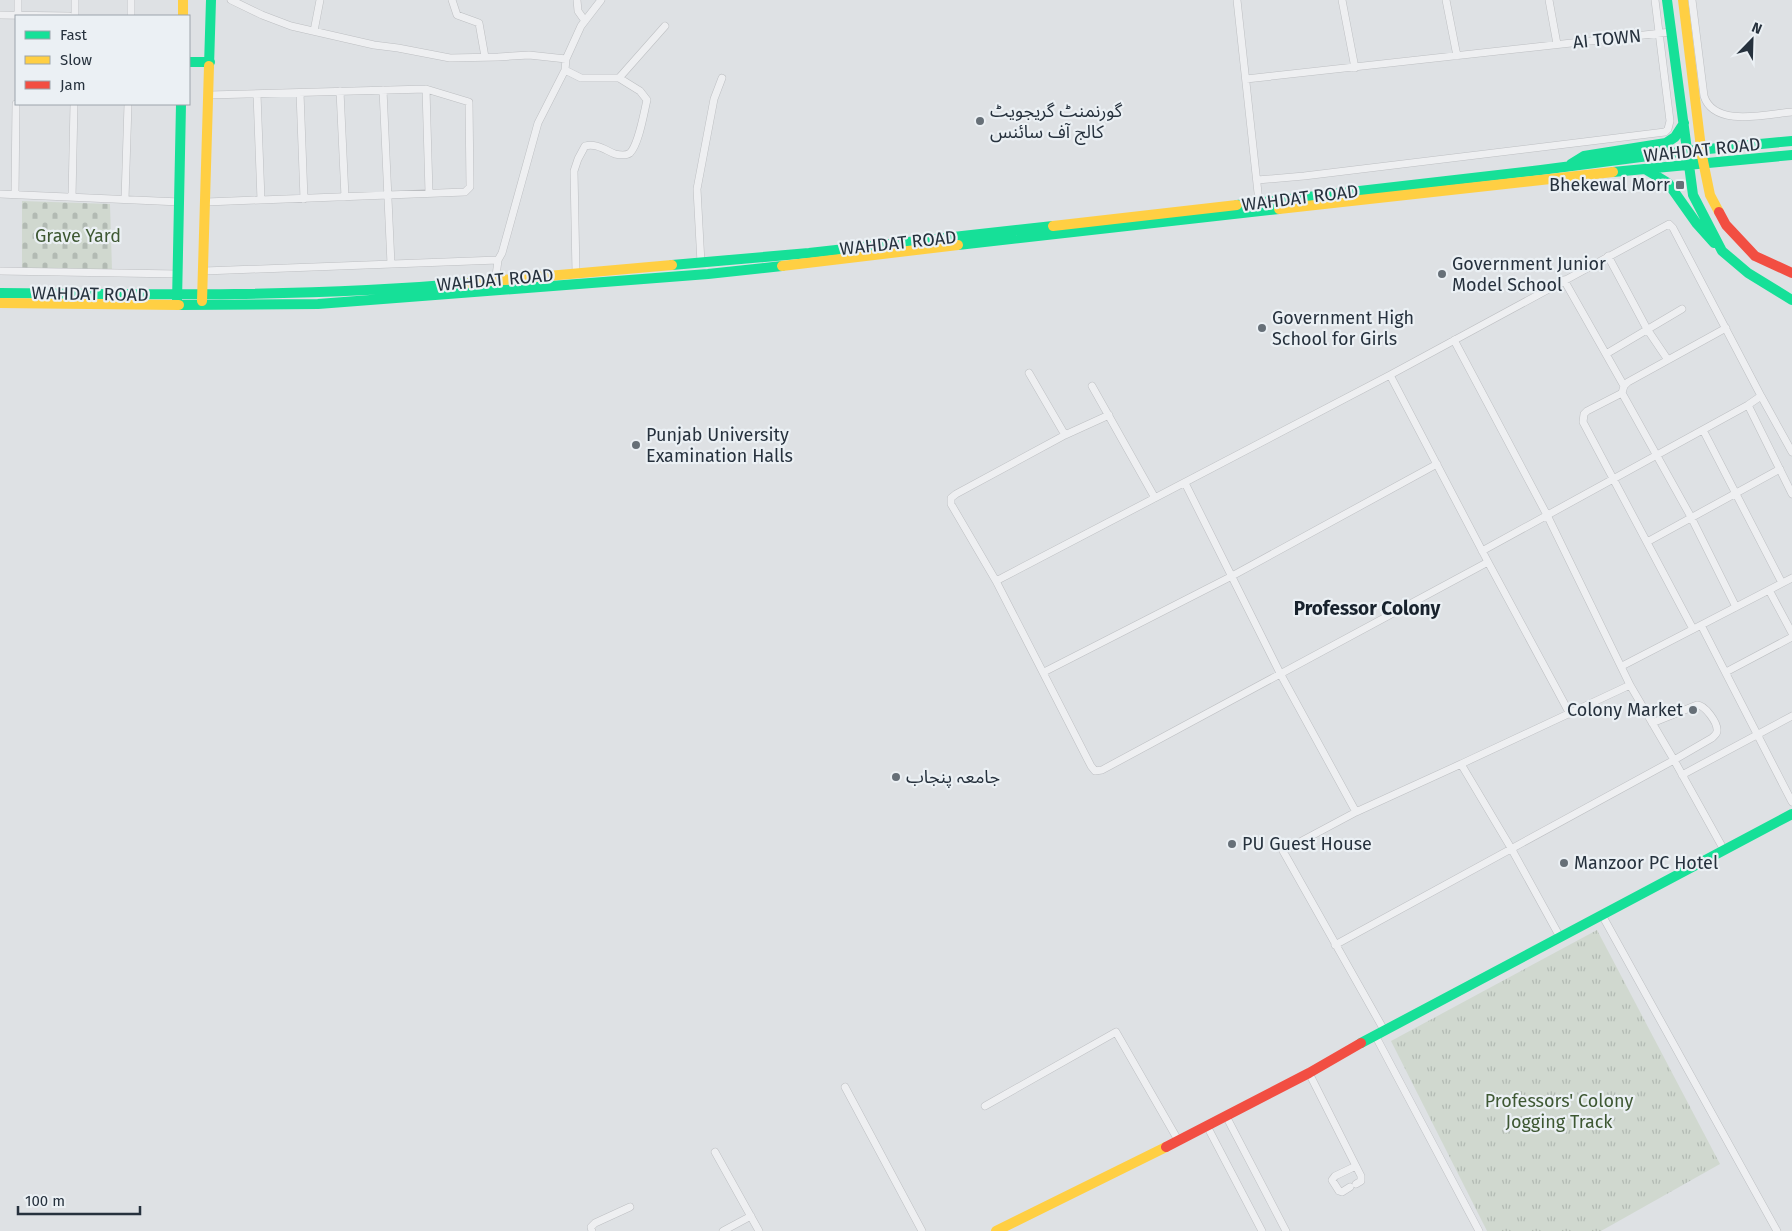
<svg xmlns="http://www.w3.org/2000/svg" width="1792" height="1231" font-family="'Fira Sans','Noto Sans Arabic',sans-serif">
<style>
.cemetery{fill:url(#cemetery-stones)}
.park{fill:url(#park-tufts)}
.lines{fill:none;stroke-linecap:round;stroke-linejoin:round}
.street-casing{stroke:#bdbfc2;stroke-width:8}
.street{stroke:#eeeff1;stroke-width:7}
.fast{stroke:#16e098;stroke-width:10}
.slow{stroke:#ffcf43;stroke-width:10}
.jam{stroke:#f24e42;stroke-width:10}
.poi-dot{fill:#666f77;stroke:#ebf0f4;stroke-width:2}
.labels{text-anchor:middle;stroke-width:4.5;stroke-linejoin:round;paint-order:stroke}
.street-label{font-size:18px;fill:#26313d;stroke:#ebf0f4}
.poi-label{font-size:18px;fill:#26313d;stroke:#ebf0f4;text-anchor:start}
.park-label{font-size:18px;fill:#3e5833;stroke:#ebf0f4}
.neighbourhood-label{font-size:19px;font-weight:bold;fill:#18222d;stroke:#ebf0f4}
</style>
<defs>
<pattern id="cemetery-stones" width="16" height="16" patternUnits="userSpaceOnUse" patternTransform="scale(1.25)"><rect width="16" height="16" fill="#d0d8cf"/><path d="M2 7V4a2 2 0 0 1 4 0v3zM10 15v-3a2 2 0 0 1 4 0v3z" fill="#b2bab3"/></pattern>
<pattern id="park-tufts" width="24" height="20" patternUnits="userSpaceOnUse" patternTransform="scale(1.25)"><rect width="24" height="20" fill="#d0d8cf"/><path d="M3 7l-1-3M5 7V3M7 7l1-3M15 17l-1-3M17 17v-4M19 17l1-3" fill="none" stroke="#b2bab3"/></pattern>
</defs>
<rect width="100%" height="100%" fill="#dee1e4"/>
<path class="cemetery" d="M22 201 110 204 112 270 22 268Z"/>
<path class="park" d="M1597 930 1720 1164 1601 1231H1487L1391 1041Z"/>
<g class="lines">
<g class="street-casing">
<path id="street" d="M75 0V16
M231 0 262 15 291 26 374 45 398 48 450 58 498 57 529 55 566 59
M452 0 457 15 479 23 485 57
M577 0 578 11 585 21
M1237 0 1259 202
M1342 0 1355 68
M1446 0 1457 56
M1549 0 1557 44
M1692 0 1704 96C1714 128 1767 114 1792 112
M0 15 69 16
M18 16V0
M131 16V0
M314 31 320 0
M565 70 581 78H619L640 91 647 100C644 112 639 144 630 153 626 156 620 155 615 154 605 150 596 143 585 146L578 159 574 171 576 273
M619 78 665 26
M1246 79 1671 32
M426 89 429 193
M383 90 391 264
M340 91 345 197
M300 93 304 199
M257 94 261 200
M1257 180 1304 176 1665 132 1668 129 1670 121 1655 0
M0 194 180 202
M15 194 16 104
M72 197 74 104
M125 199 128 104
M206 202 465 192 470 187 469 102 426 89 209 95
M1608 256 1647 329 1668 360
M701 263 697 189 714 99 722 78
M0 271 178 274
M204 271 498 260
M1564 280 1624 386
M495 284 498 260 502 253 538 123 565 70 566 59 581 26 601 0
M1726 328 1628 382 1624 386 1622 393 1691 517 1736 607
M1454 340 1547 515 1630 685 1461 764 1511 848 1560 937
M1606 354 1682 309
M1029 373 1065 435
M1390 375 1488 562 1570 714
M1092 386 1155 498
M1622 393 1587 411 1584 414 1583 422 1693 629
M1748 405 1792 494
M1109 415 1065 435 956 494 951 498V504L996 581 1390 375 1669 224 1673 228 1761 396 1792 452
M1703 430 1782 583
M1185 483 1281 675 1356 812
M1647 542 1780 469
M1482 551 1748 405 1761 396
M996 581 1091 766 1095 771 1102 770 1488 562
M1769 590 1792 633
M1701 625 1792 802
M1622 666 1792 578
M1044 672 1232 576 1437 464
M1726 672 1792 637
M1630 685 1674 760 1724 850
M1682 775 1792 716
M1602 915 1777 1231
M1335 945 1674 760 1712 738C1715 735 1717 734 1717 731 1718 723 1705 705 1697 705L1652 723
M1384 1030 1283 851 1356 812 1461 764
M1375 1035 1479 1231
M1309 1073 1361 1176V1181L1356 1184
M845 1087 922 1231
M985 1106 1116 1032 1178 1140
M1226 1116 1286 1231
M1207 1126 1262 1231
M715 1152 759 1231
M1350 1187 1342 1192 1339 1191 1332 1180 1335 1176 1356 1166
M592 1231 591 1227 595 1223 630 1207
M723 1231 751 1216"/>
</g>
<use href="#street" class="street"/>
<path class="fast" d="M1667 0 1693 195 1722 251 1748 273 1792 300
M189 62H210
M209 66 211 0
M1571 164 1584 156 1666 143 1675 137 1684 123
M1645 169 1668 183 1697 224 1714 243
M1613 172 1792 155
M1237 205 1541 170 1687 151 1792 141
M958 245 1279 209
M672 265 809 253 1053 226
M0 293C156 295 313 297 469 283
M177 302 181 104
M179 305 318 304 708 274 782 266
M1361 1043 1792 814"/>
<path class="slow" d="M183 0V16
M1683 0 1702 156 1710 195 1719 212
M1279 209 1613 172
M1053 226 1237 205
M782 266 958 245
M469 283 672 265
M202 301 209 66
M0 303 179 305
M996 1231 1166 1147"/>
<path class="jam" d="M1719 212 1726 225 1755 256 1792 273
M1166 1147 1309 1073 1361 1043"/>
</g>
<g class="poi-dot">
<circle cx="980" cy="121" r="5"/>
<rect x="1675" y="180" width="10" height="10" rx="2.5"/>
<circle cx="1442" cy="274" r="5"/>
<circle cx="1262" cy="328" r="5"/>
<circle cx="636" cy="445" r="5"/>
<circle cx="1693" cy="710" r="5"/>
<circle cx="896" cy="777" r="5"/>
<circle cx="1232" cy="844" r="5"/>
<circle cx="1564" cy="863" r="5"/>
</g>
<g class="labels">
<g class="street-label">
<text transform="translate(1607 39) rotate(-6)" y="6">AI TOWN</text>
<text transform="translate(1702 150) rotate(-6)" y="6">WAHDAT ROAD</text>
<text transform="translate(1300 198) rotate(-7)" y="6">WAHDAT ROAD</text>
<text transform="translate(898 243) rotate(-6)" y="6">WAHDAT ROAD</text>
<text transform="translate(495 280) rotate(-5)" y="6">WAHDAT ROAD</text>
<text transform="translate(90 294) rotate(1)" y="6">WAHDAT ROAD</text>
</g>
<g class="poi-label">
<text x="990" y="117">گورنمنٹ گریجویٹ<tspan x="990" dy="21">کالج آف سائنس</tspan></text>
<text x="1670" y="191" text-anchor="end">Bhekewal Morr</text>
<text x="1452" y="270">Government Junior<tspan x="1452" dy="21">Model School</tspan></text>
<text x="1272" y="324">Government High<tspan x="1272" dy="21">School for Girls</tspan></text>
<text x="646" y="441">Punjab University<tspan x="646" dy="21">Examination Halls</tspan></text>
<text x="1683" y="716" text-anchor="end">Colony Market</text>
<text x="906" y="783">جامعہ پنجاب</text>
<text x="1242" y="850">PU Guest House</text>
<text x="1574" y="869">Manzoor PC Hotel</text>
</g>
<g class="park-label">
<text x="78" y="242">Grave Yard</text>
<text x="1559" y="1107">Professors' Colony<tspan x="1559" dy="21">Jogging Track</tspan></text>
</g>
<g class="neighbourhood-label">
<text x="1367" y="615">Professor Colony</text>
</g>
</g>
<rect x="15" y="15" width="175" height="90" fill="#ebf0f4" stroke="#9ca4ab"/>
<rect x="25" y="31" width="25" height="8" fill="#16e098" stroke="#9ca4ab"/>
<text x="60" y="40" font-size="15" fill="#26313d">Fast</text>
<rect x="25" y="56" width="25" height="8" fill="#ffcf43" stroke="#9ca4ab"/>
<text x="60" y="65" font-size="15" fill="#26313d">Slow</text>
<rect x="25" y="81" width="25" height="8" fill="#f24e42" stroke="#9ca4ab"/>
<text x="60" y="90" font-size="15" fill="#26313d">Jam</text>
<g transform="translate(1752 40) rotate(23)" stroke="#ebf0f4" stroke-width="4" paint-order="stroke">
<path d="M0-4L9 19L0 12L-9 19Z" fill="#26313d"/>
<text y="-8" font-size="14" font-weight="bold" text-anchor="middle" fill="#26313d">N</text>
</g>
<path d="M18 1206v8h122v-8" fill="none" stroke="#26313d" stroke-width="2.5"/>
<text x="25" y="1206" font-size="15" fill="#26313d" stroke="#ebf0f4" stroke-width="4" paint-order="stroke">100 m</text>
</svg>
